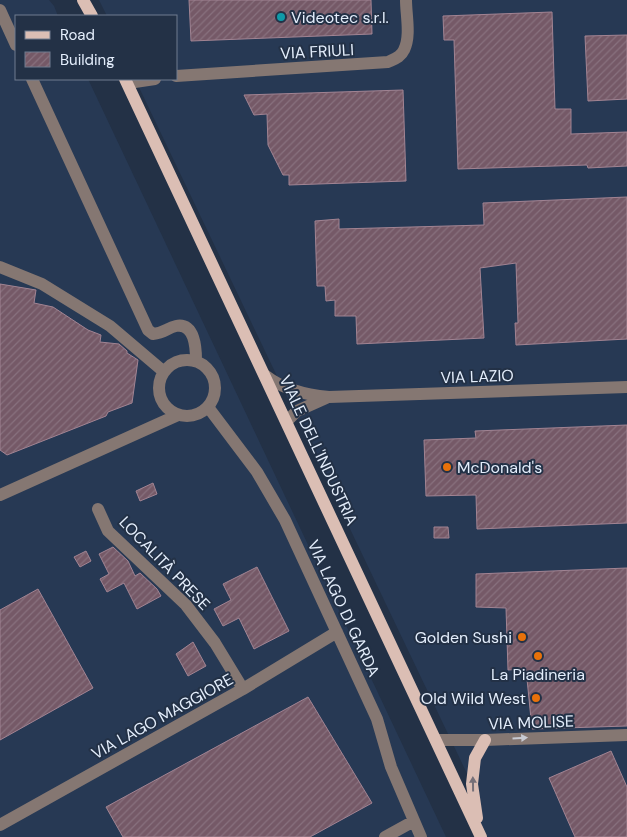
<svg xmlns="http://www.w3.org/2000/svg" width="627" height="837" font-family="'DM Sans',sans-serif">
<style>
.built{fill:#273954}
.building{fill:url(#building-hatch);stroke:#a28493}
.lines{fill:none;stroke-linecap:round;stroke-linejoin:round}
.minor{stroke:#857772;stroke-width:12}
.major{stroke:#dbbeb4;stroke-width:12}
.oneway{fill:#c8cad3}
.oneway2{fill:#767078}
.culture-dot{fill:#0f9aa8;stroke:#233146;stroke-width:2}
.food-dot{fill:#e8710a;stroke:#233146;stroke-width:2}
.labels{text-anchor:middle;stroke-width:4;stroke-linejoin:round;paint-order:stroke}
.poi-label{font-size:16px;fill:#e4eefc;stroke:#233146;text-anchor:start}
.street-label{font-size:16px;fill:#e4eefc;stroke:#233146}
</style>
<defs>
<pattern id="building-hatch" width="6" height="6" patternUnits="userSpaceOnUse" patternTransform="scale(1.25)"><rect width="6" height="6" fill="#755967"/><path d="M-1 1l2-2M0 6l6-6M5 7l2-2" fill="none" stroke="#88717e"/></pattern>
</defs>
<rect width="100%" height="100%" fill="#233146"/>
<path class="built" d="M0 0H49L54 6 58 16H16V79H88L446 837H0Z
M99 0H627V837H481L472 784 135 79H176V16H107Z"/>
<path class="building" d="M189 0H371L372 34 191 41Z
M552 12 555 109H571V134L627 132V166L588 168 587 165 458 169 454 40H444L443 16Z
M627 35V99L588 101 585 36Z
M403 90 406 181 289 185V175H283L268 145 267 114 254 115 244 95Z
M627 197V339L516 345 515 323H518L516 263 480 268 484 338 357 344 356 316H335V300L326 301 325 286H317L315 221 339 219V229L484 225 483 203Z
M0 284 36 290 34 303 53 307 88 330 101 335 100 342 119 344 127 351V353L138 360 132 403 108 412 106 416 7 455 0 450Z
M627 425V523L477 529 476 495 426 496 424 440 476 438 475 431Z
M153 483 157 494 140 501 136 491Z
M434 527H448L449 538H434Z
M113 547 128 561 135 576 140 573 157 589 161 596 137 609 124 583 107 592 100 579 109 574 99 554Z
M86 551 91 561 80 567 74 557Z
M257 567 289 631 254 649 239 618 223 626 214 609 231 600 223 584Z
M627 568V726L532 729 526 669 508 670 506 608 476 607V574Z
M38 589 93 688 0 740V610Z
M193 642 206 666 188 676 176 654Z
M308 697 372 803 310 837H123L106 807Z
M611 751 627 787V837H575L549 778Z"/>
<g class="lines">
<path class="minor" d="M0 10 16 45
M176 76 388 62C394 59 401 57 404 50 411 36 406 15 406 0
M32 79 148 330 153 334C165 333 167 328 176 326 195 322 196 349 196 360
M128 83 155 79
M0 267 42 284 110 326 163 371
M159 388a28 28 0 1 1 56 0a28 28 0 1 1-56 0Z
M266 376C284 390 307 395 329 397L627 387
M208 407 257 472 285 520 377 719 391 767 421 837
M287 421 297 411 326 398
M0 495 178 415
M98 509 108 531 186 605 215 643 243 689
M436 740H485L627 735
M0 825 243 689 337 632
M385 837 414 821"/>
<path class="major" d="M83 0 92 16
M125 79 481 837
M477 818 472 784 475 758 485 740"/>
</g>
<defs><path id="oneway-solid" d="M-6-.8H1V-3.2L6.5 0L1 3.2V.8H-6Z" transform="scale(1.25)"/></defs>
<use class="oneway" href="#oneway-solid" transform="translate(520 738) rotate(-4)"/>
<use class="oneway2" href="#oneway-solid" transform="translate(473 784) rotate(-91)"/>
<circle class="culture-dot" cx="281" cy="17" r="5"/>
<g class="food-dot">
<circle cx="447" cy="467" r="5"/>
<circle cx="522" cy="637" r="5"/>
<circle cx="538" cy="656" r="5"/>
<circle cx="536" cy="698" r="5"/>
</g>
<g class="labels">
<g class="poi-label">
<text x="291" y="23">Videotec s.r.l.</text>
<text x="457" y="473">McDonald's</text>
<text x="512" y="643" text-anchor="end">Golden Sushi</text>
<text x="538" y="680" text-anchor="middle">La Piadineria</text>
<text x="526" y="704" text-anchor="end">Old Wild West</text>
</g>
<g class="street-label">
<text transform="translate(317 51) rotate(-3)" y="6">VIA FRIULI</text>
<text transform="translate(477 376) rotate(-2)" y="6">VIA LAZIO</text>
<text transform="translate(319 450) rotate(65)" y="6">VIALE DELL'INDUSTRIA</text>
<text transform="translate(165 563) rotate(46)" y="6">LOCALITÀ PRESE</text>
<text transform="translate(344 608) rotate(65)" y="6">VIA LAGO DI GARDA</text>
<text transform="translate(162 716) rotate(-29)" y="6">VIA LAGO MAGGIORE</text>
<text transform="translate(531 722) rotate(-2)" y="6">VIA MOLISE</text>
</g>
</g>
<rect x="15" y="15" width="162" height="65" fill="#233146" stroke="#707d8f"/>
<rect x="25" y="31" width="25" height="8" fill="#dbbeb4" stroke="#707d8f"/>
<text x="60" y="40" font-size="15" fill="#e4eefc">Road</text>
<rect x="25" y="52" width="25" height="15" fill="url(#building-hatch)" stroke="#707d8f"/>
<text x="60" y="65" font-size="15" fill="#e4eefc">Building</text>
</svg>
